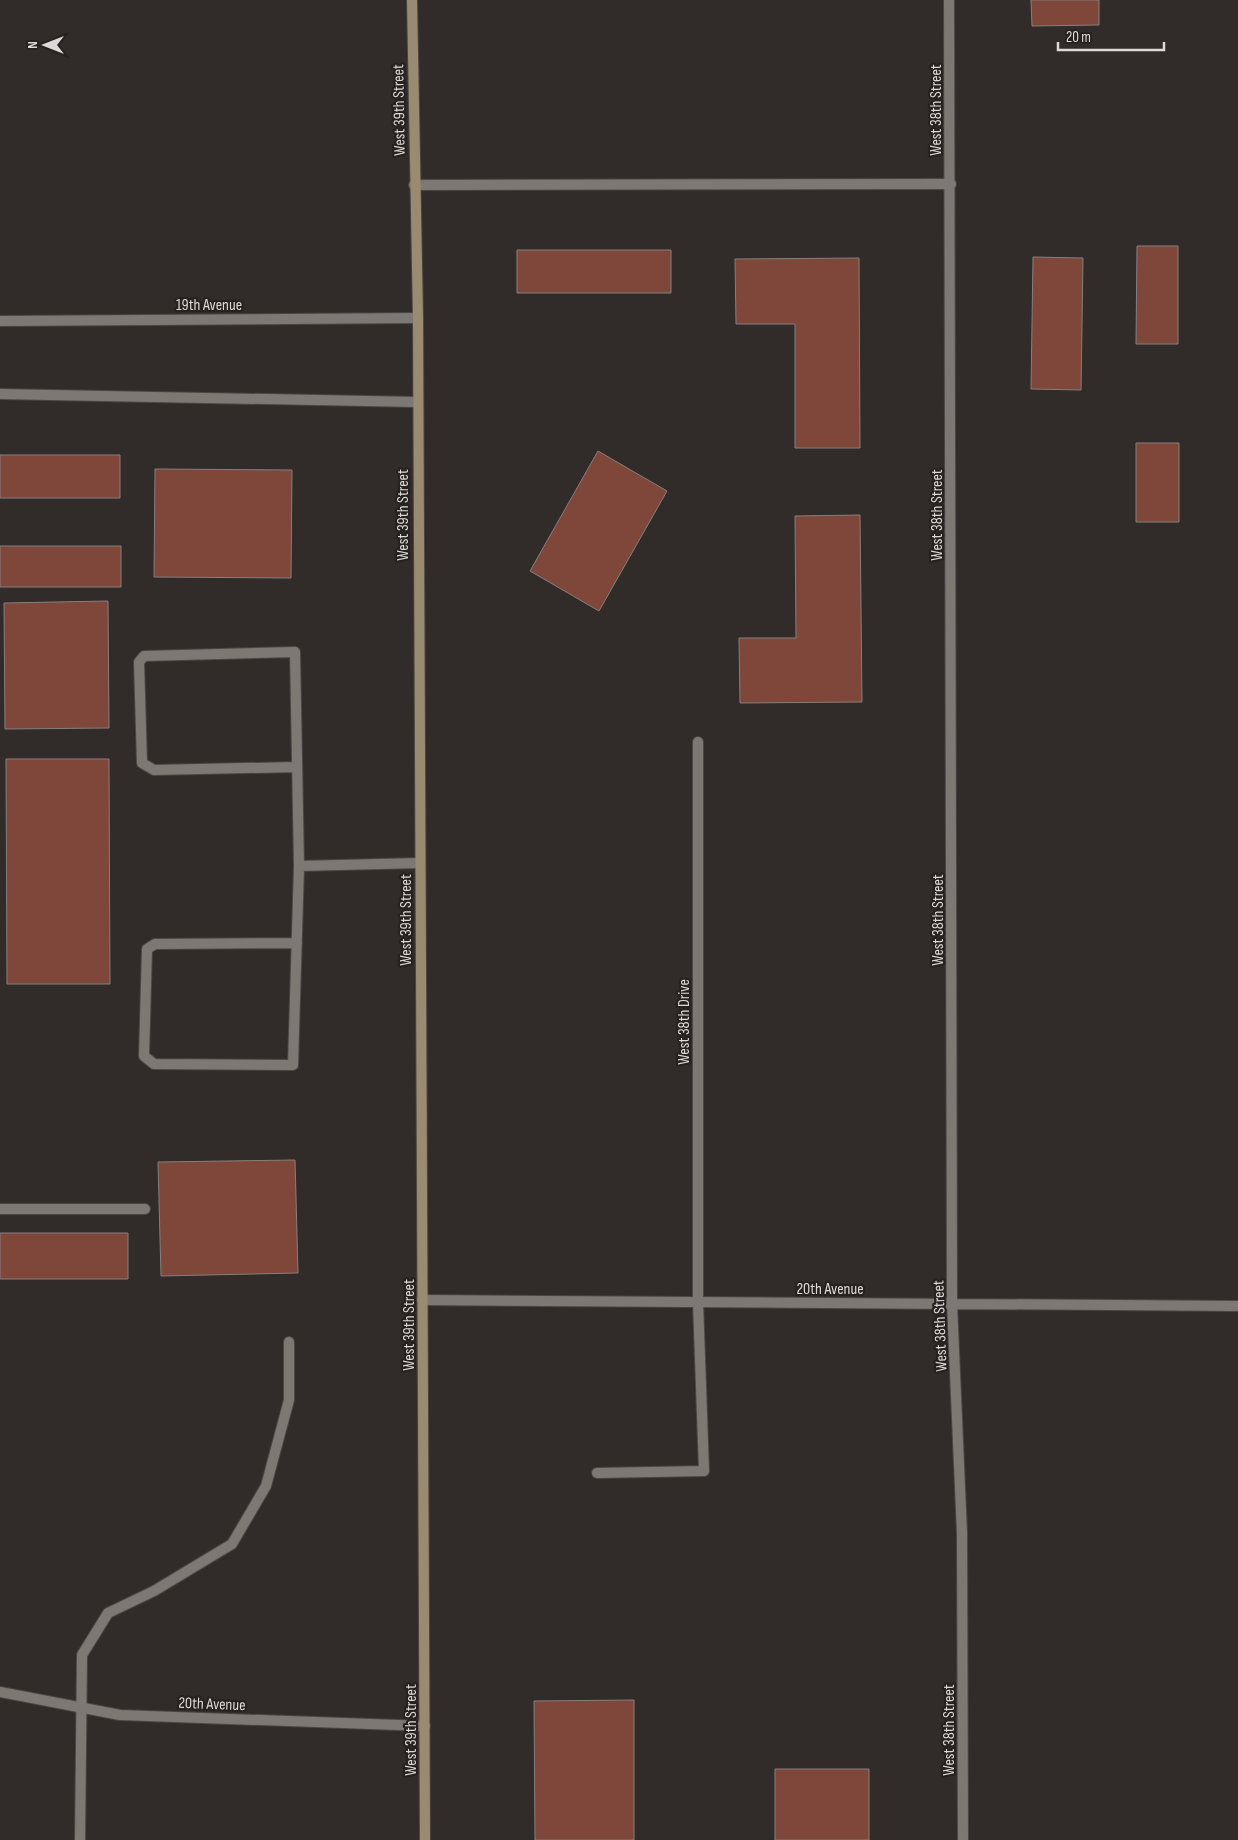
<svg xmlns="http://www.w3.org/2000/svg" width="1238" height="1840" font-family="'Sofia Sans Condensed',sans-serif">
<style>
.building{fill:#7f473a;stroke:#867f7e}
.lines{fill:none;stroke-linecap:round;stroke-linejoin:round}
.lane-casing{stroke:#4c4745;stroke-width:12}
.street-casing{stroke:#4c4745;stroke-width:12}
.secondary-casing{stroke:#4c4745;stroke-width:12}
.lane{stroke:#7e7875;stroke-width:10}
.street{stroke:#7e7875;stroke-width:10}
.secondary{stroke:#988b70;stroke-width:10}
.labels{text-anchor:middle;stroke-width:4.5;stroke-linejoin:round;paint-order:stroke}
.street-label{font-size:16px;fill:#ddd9d8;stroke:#272220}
</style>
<rect width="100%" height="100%" fill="#312c2a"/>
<path class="building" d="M1031 0H1099V25L1032 26Z
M1137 246H1178V344H1136Z
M517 250H671V293H517Z
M1033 257 1083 258 1081 390 1031 389Z
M859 258 860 448H795V324H736L735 259Z
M1136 443H1179V522H1136Z
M598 451 667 491 599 611 530 571Z
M0 455H120V498H0Z
M155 469 292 470 291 578 154 577Z
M860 515 862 702 740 703 739 638H796L795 516Z
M0 546H121V587H0Z
M108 601 109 728 5 729 4 603Z
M6 759H109L110 984H7Z
M295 1160 298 1273 161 1276 158 1162Z
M0 1233H128V1279H0Z
M634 1700V1840H535L534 1701Z
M775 1769H869V1840H775Z"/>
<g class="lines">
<g class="lane-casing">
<path id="lane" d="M414 185 951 184
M299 866 420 863
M297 943 155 944 147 949 144 1056 154 1064 293 1065 299 866 295 652 144 656 139 662 142 763 154 770 297 767
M0 1209H145
M597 1473 704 1471 698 1302V742
M80 1840 82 1655 108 1613 154 1591 232 1544 266 1486 289 1400V1342"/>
</g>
<g class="street-casing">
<path id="street" d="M949 0 952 1304 962 1533 963 1840
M0 321 418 318
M0 394 417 402
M422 1300 1238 1306
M0 1692 120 1715 425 1726"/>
</g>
<g class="secondary-casing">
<path id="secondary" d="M412 0 418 318 425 1840"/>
</g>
<use href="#lane" class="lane"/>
<use href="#street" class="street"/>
<use href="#secondary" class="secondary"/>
</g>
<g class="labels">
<g class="street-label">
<text transform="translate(398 110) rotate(-91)" y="6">West 39th Street</text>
<text transform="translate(935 110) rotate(-90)" y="6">West 38th Street</text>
<text x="209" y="310">19th Avenue</text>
<text transform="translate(402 515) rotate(-90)" y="6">West 39th Street</text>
<text transform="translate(936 515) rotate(-90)" y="6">West 38th Street</text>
<text transform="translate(405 920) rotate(-90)" y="6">West 39th Street</text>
<text transform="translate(937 920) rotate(-90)" y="6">West 38th Street</text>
<text transform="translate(683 1022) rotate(-90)" y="6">West 38th Drive</text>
<text x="830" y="1294">20th Avenue</text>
<text transform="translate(408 1325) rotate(-90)" y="6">West 39th Street</text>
<text transform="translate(939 1326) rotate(-92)" y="6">West 38th Street</text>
<text transform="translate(212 1703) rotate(2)" y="6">20th Avenue</text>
<text transform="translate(410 1730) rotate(-90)" y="6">West 39th Street</text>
<text transform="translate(948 1730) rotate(-90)" y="6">West 38th Street</text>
</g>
</g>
<g transform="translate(45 45) rotate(270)" stroke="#272220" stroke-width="4" paint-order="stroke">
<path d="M0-4L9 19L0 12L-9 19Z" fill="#ddd9d8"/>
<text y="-8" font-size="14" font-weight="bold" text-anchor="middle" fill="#ddd9d8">N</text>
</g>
<path d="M1058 42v8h106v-8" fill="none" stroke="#ddd9d8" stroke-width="2.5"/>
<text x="1066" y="42" font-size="15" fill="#ddd9d8" stroke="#272220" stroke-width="4" paint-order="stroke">20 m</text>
</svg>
